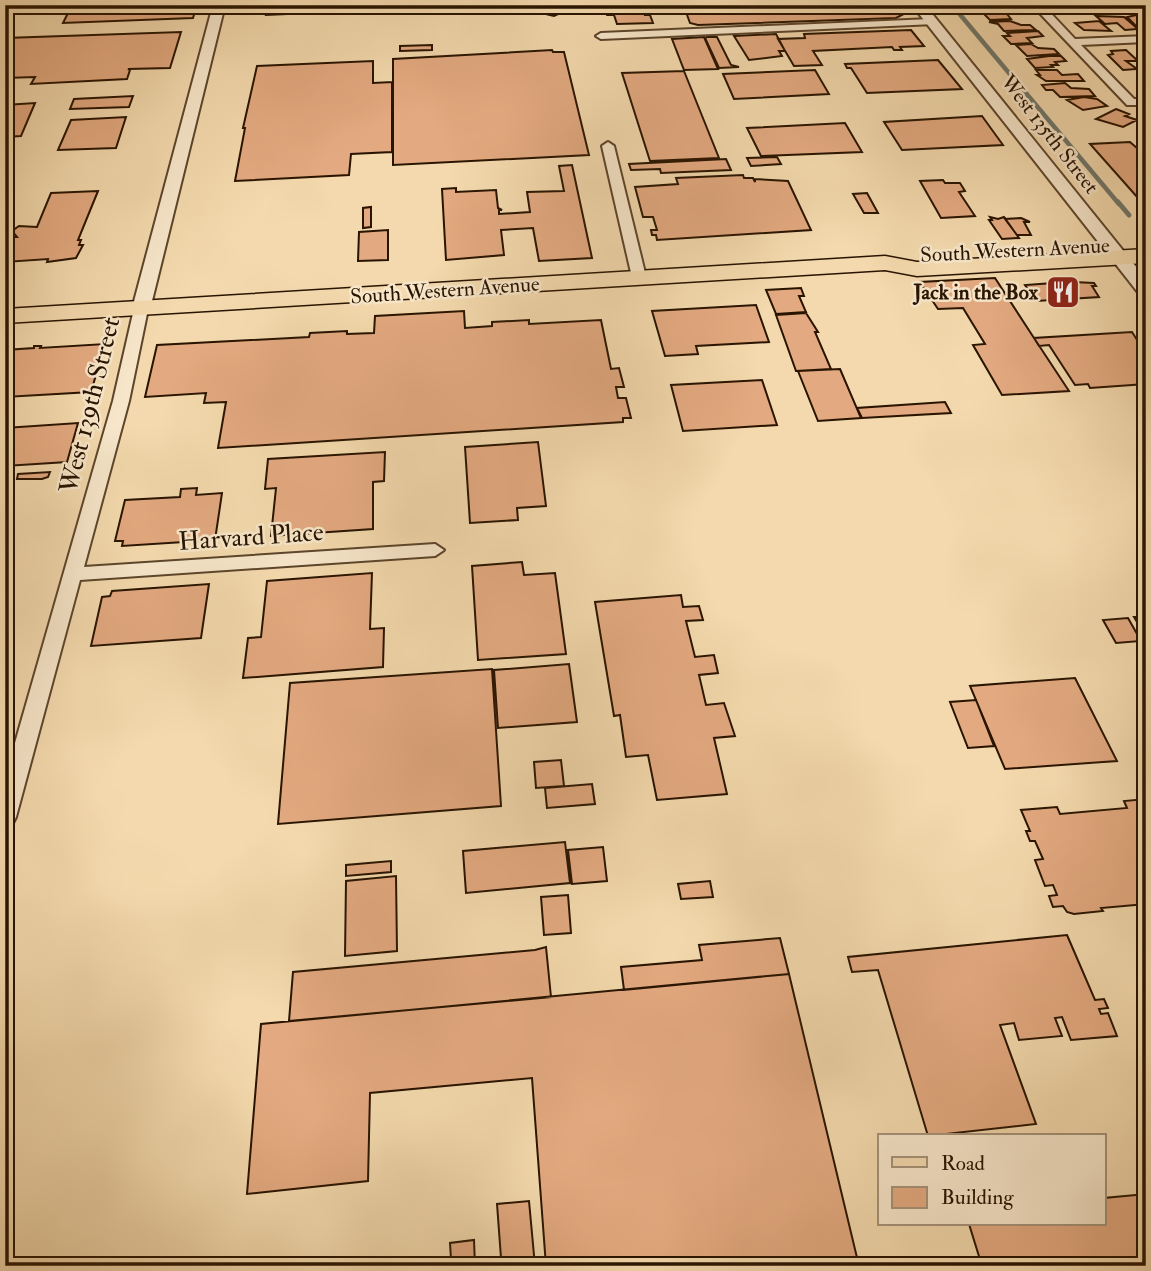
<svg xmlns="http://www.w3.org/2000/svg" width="1151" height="1271" font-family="'IM FELL Double Pica',serif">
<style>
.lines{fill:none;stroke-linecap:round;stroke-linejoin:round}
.stream-far1{stroke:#6f776b;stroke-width:4.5}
.stream{stroke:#6f776b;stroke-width:5}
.building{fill:#e3a980;stroke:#291400;stroke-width:2}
.minor-casing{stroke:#5c452b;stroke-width:4}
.tertiary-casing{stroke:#5c452b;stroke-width:4}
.primary-casing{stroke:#291400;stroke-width:3}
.minor{fill:#f7e6ca;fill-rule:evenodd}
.tertiary{fill:#f7e6ca;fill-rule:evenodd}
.primary{fill:#f3d9ad;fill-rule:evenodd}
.labels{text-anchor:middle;stroke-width:5;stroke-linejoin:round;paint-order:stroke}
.far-street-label{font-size:21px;fill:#291400;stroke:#f7e6ca}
.far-poi-label{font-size:21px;font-weight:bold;fill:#291400;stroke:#f7e6ca;text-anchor:end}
.street-label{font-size:26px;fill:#291400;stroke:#f7e6ca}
</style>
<rect width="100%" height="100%" fill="#f3d9ad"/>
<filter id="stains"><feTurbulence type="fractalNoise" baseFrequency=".00286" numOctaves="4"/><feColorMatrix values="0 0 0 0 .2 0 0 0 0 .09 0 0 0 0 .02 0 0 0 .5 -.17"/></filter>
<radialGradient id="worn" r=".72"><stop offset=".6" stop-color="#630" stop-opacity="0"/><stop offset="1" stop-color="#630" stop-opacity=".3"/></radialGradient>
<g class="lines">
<path class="stream-far1" d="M952 5 1119 204"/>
<path class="stream" d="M1118 202 1129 215"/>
</g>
<path class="building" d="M72 5H197L193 18 63 23Z
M268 5H379V10L266 15Z
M381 5H434V8L381 10Z
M689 5H892L902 15 896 18 698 25 690 23 686 12H692Z
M1060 5H1082L1093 13 1079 14 1074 9H1081L1078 7 1063 8Z
M612 6H646L649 13 644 15H650L653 23 617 24 614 15H607L605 11H613Z
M546 8H556L563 12 554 16 541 13Z
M1016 8 1021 13 1007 14 1011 19 990 20 983 13H990L987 10Z
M1146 13V28L1139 29 1127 17Z
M1096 16 1124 17 1138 29 1125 30 1117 23 1105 24Z
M1010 21 1021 25H1030L1036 30 1004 31 998 24 989 22Z
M1099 21 1111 31 1084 30 1075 23Z
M911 30 924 46 900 47 902 50H894L892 47 813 51 822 65 794 66 778 39 805 38 804 34Z
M1038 31 1043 36 1027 38 1032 43 1011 44 1003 36H1010L1007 33Z
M181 32 170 68 128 69 130 70 127 79 31 84 35 77 5 78V38Z
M776 34 785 51H779L782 56 749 60 734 36Z
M704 37 718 69 684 70 672 39Z
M707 37H717L731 65 739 67 719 68 705 38Z
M1031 44 1038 48 1054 49 1059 54 1027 56 1016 45Z
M432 45V50L400 51V46Z
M552 50 553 52H564L589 155 393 165V59Z
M1126 50 1138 61H1126L1137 69 1123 70 1108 55 1113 54 1111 51Z
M1049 56H1061L1066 61 1055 62 1058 65H1051L1053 67 1035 68 1027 59Z
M938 60 962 89 867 93 851 68H847L845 64Z
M373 61V83L392 82V152L351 154 349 175 235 181 245 128H243L257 66Z
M815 70 829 94 734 99 723 74Z
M1036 70H1057L1062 75 1078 74 1084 81H1046L1037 75H1040Z
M684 71 719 158 650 161 622 73Z
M1065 83 1071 88 1089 89 1095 96 1060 97 1053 90H1046L1042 85Z
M133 96 129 107 70 109 74 99Z
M1084 97 1097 99 1107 106 1083 110 1067 100Z
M35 103 21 136 5 137V105Z
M1116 109 1129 114 1125 116 1137 120 1123 127 1096 119Z
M982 116 1003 145 902 150 884 122Z
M126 117 116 148 58 150 71 120Z
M845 123 862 152 761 156 747 128Z
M1130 142 1146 156V207L1090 144Z
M777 157 781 164 751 166 747 158Z
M726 159 731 170 661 173 660 169 631 170 629 164Z
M572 165 592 258 539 261 533 228 501 230 504 255 446 260 442 189 456 188V192L496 190 498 208 502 210H499V214L530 212 527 192 564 191 559 166Z
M743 175 744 178H753L755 182V179L788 181 811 230 657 240 656 235H652L651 230H657L653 217H643L635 187 678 184 676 178Z
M943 180 945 183H960L965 191 959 192 975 216 941 218 920 181Z
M98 191 78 240H81L79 245H83L76 258 47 262 48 259 5 262V237H17L12 231 19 226 37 227 51 193Z
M867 193 878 213H864L853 194Z
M371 207V227L363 228V208Z
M990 217 998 219 1004 217 1019 238 1002 239 989 220H992Z
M1021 218 1030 222H1024L1031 235H1017L1005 219Z
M388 230V260L358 261 359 232Z
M995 278 1034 338 1069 391 1002 395 973 345 985 344 963 308 938 309 920 282Z
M1052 281 1094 283 1096 286H1092L1099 297 1036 301 1025 285 1053 283Z
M801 288 804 296H799L806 312 776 314 766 290Z
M756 305 769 342 696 346 698 354 665 356 652 311Z
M464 311 465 328 492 326V322L529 320V324L601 320 611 369 619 368 624 387H616L618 398H626L631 418H623V422L218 448 226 402 204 403 206 393 145 397 157 345 309 337 310 333 347 331V334L374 333 375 316Z
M806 313 818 332H815L831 369 796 371 776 315Z
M1132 332 1146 354V384L1090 388 1088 384 1075 385 1049 345 1039 346 1034 338Z
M105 344 91 392 5 397V350L34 348V346H41L40 348Z
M840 369 861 418 818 421 798 371Z
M762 380 777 425 683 431 671 385Z
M945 402 951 413 862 418 857 408Z
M78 423 67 462 5 466V428Z
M538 442 546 506 517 508 518 520 470 523 465 447Z
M385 452 384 481 373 482V529L271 536 276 488 265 489 268 459Z
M50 472 48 477 42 479H17L18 474Z
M197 488 196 495 222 493 215 540 122 546 123 541H115L125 500 180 497 181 489Z
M522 562 524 575 555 573 566 654 478 660 472 566Z
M372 573 370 629 384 628 383 667 243 678 248 638 261 637 267 581Z
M209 584 201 638 91 646 102 597 110 596 112 591Z
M681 595 683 607 699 606 703 620 686 621 695 657 714 655 718 673 699 675 706 705 724 703 735 736 714 738 727 794 657 800 648 755 626 757 620 715 614 716 595 602Z
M1134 617H1146V637Z
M1128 618 1141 641 1116 643 1103 620Z
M569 664 577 722 498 728 494 670Z
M492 669 501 806 278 824 290 683Z
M1075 678 1117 761 1005 769 970 686Z
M976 700 994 746 968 748 950 702Z
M561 760 564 786 536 788 534 762Z
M592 784 595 804 547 808 545 788Z
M1146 799V904L1101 908 1103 911 1074 914 1067 912 1063 906 1053 907 1049 896 1057 895 1053 885 1045 886 1035 860 1043 859 1035 841H1030L1026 831H1030L1021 810 1057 807 1060 814 1127 808 1124 801Z
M565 842 570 883 466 893 463 851Z
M603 847 607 881 572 884 568 850Z
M391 861V872L346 876V865Z
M396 876 397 951 345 956 346 881Z
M710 881 713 897 681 899 678 884Z
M568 895 571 933 544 935 541 897Z
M1067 935 1095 1000 1104 999 1108 1008 1099 1009 1101 1014 1108 1013 1117 1036 1071 1040 1062 1017 1055 1018 1062 1036 1019 1040 1014 1023 1000 1025 1036 1124 928 1136 878 970 852 972 848 957Z
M780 938 789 974 624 990 621 967 702 960 699 945Z
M546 947 551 997 289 1021 293 972 535 950Z
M789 974 859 1266H546L532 1078 370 1093 368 1181 247 1194 261 1024Z
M1146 1194V1266H982L969 1224H1104V1198Z
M529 1201 535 1266H497L496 1258H501L497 1204Z
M474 1240 475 1266H442V1260L451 1259 450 1243Z"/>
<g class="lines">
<g class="minor-casing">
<path id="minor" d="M1032 5H1043L1075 39 1146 36V42L1081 45 1134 99H1146V105H1127Z
M931 19 936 22 935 24 601 39 596 36 601 33Z
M608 142 614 146 646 277 639 281 632 277 602 146Z
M141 305 148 309 129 401 84 567 435 544 444 550 435 556 80 580 16 817 13 823 5 826V778L113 401 134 309Z"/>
</g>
<g class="tertiary-casing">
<path id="tertiary" d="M213 5H225L150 309 141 314 132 309Z
M912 5H925L1146 279V296L1140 295Z"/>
</g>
<g class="primary-casing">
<path id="primary" d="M1146 249V263L917 276 885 270 5 323V309L885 256 917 262Z"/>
</g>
<use href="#minor" class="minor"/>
<use href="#tertiary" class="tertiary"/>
<use href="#primary" class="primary"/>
</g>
<defs>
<g id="restaurant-square" transform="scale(1.75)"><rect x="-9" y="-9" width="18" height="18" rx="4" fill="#8f2418" stroke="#f7e6ca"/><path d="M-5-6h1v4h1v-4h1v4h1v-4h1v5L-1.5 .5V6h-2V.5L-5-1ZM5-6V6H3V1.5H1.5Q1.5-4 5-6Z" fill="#fff"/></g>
</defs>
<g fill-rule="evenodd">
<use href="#restaurant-square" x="1063" y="292"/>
</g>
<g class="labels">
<g class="far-street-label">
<text transform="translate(1050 134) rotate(52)" y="7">West 135th Street</text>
<text transform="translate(1015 250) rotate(-3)" y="7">South Western Avenue</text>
<text transform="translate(445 290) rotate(-4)" y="7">South Western Avenue</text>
</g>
<g class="far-poi-label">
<text x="1038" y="299">Jack in the Box</text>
</g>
<g class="street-label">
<text transform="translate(89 405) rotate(-76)" y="9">West 139th Street</text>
<text transform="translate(251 536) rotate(-4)" y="9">Harvard Place</text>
</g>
</g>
<rect width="1151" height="1271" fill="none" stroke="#f3d9ad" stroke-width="28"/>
<rect x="7" y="7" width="1137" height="1257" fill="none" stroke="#291400" stroke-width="3.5"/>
<rect x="14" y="14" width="1123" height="1243" fill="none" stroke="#291400" stroke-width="2"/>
<rect x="878" y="1134" width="228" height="91" fill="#f7e6ca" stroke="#a59279" stroke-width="2"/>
<rect x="892" y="1157" width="35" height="10" fill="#f3d9ad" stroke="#a59279" stroke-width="2"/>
<text x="941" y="1170" font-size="21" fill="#291400">Road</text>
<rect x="892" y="1187" width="35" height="21" fill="#e3a980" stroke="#a59279" stroke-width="2"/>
<text x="941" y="1204" font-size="21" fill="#291400">Building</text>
<rect width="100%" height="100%" filter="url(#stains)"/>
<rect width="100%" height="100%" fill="url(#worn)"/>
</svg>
